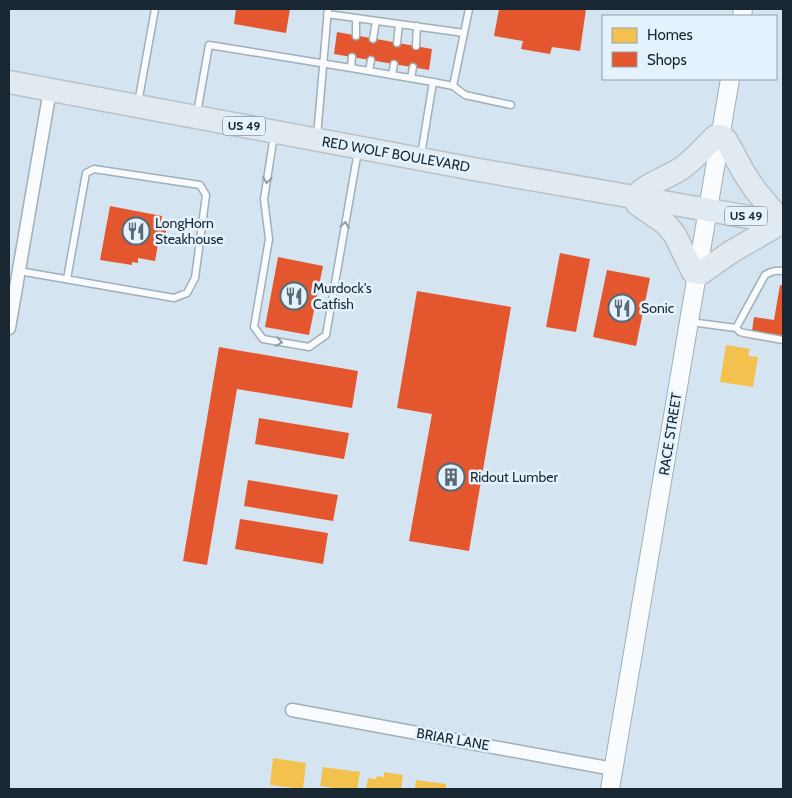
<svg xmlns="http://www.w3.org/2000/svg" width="792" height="798" font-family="Cabin,sans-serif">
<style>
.homes{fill:#f2c14e}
.shops{fill:#e4572e}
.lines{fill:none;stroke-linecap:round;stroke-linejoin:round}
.lane-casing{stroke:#a0afb8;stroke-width:9}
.street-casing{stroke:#a0afb8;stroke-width:15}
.secondary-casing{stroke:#a0afb8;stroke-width:20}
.highway-casing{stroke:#b9c2c9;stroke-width:25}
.lane{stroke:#f9fbfd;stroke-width:6}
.street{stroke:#f9fbfd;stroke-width:12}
.secondary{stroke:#f9fbfd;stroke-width:18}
.highway{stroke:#e1eaf0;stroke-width:22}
.oneway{stroke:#949ca1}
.labels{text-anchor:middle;stroke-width:5;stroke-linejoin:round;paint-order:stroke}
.shield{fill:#e3f2fd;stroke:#55646e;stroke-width:1}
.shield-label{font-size:12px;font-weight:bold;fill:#182731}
.street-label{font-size:14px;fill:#182731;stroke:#e3f2fd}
.poi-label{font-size:14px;fill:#182731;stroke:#e3f2fd;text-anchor:start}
</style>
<rect width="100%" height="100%" fill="#d4e5f1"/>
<path class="homes" d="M726 345 750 349 748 356 758 357 753 387 720 382Z
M273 758 306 763 303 789 270 785Z
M323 767 360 772 357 789H341L320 786Z
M384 772 403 775 401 789H366L368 778 376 779 377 776 384 777Z
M416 780 446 784V789H415Z"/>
<path class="shops" d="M236 9H290L286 33 234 24Z
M499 9H586L580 51 552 47 550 54 521 49 523 41 494 36Z
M337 32 432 49 429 70 334 54Z
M110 206 162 216 161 222 167 223 165 240 159 239 155 261 138 258V263L132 262V265L100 260Z
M560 253 590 259 576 332 546 327Z
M278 257 323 266 309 335 265 327Z
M607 270 650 278 636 346 593 337Z
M780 285 783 286V336L752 331 754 317 774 320Z
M417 291 511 307 469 551 409 541 432 414 397 408Z
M219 347 358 371 352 408 237 389 207 565 183 561Z
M259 418 349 433 344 459 255 444Z
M248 480 338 495 333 521 244 506Z
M240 519 328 533 323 564 235 549Z"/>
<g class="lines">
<g class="lane-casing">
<path id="lane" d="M327 14 464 33
M356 36V18
M373 39 376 21
M397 43 399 24
M416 46 417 26
M351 68 352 57
M369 71 371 60
M392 75 394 64
M411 78 413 67
M433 82 453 86 469 9
M453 86 465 95 511 105
M138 103 155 9
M197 113 209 45 351 68 433 82 421 155
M274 135 264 199 269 239 254 327 263 339 309 347 326 335 358 151
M317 136 328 9
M19 271 174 298 187 293 195 278 206 195 200 185 94 169 86 173 67 279
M690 322 736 328 765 275C772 271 776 270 783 271
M736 328 740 332 744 333 783 340"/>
</g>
<g class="street-casing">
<path id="street" d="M9 328 50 90
M292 710 613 769"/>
</g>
<g class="secondary-casing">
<path id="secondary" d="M742 16 743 9
M610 789 730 79"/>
</g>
<g class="highway-casing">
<path id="highway" d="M9 82 479 170 783 223
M716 136H721L726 140 744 173 756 191 778 217V222L776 226 731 252 701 273 693 272 675 235 666 224 637 204 635 197C647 183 667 178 682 168 695 159 705 146 716 136Z"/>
</g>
<use href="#lane" class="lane"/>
<use href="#street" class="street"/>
<use href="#secondary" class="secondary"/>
<use href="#highway" class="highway"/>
</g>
<defs><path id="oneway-chevron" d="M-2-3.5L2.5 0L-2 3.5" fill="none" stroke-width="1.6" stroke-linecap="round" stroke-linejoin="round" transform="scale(1.25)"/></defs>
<g class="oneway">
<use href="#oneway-chevron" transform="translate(267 180) rotate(99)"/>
<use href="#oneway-chevron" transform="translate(345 225) rotate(-80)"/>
<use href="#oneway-chevron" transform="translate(279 342) rotate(9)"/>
</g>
<defs>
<g id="restaurant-ring" transform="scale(1.4375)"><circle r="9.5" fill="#e3f2fd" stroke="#5a6a74" stroke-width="1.5"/><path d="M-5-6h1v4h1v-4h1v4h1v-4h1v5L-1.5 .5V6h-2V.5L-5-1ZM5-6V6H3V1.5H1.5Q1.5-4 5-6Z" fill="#5a6a74"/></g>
<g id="building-ring" transform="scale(1.4375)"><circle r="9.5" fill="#e3f2fd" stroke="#5a6a74" stroke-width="1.5"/><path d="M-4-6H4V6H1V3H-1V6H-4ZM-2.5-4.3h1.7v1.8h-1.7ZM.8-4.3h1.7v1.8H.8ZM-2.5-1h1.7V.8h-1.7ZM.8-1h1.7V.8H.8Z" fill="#5a6a74"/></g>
</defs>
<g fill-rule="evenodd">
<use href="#restaurant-ring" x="136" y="231"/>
<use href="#restaurant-ring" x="294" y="296"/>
<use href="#restaurant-ring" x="622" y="308"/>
<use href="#building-ring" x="451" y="477"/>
</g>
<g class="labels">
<g class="shield">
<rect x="223" y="116.5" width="42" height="19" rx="4"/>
<rect x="725" y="206.5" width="42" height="19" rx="4"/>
</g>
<g class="shield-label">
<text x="244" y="130">US 49</text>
<text x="746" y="220">US 49</text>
</g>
<g class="street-label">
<text transform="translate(396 154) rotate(10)" y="5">RED WOLF BOULEVARD</text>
<text transform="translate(670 434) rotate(-81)" y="5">RACE STREET</text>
<text transform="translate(453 739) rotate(10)" y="5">BRIAR LANE</text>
</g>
<g class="poi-label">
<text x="155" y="228">LongHorn<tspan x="155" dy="16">Steakhouse</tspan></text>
<text x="313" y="293">Murdock's<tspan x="313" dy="16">Catfish</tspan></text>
<text x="641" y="313">Sonic</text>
<text x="470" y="482">Ridout Lumber</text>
</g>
</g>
<rect width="792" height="798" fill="none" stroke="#182731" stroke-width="20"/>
<rect x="602" y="15" width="175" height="65" fill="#e3f2fd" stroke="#92a1ab"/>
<rect x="612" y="28" width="25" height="15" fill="#f2c14e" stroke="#92a1ab"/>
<text x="647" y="40" font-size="15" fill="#182731">Homes</text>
<rect x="612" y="52" width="25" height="15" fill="#e4572e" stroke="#92a1ab"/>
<text x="647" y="65" font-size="15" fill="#182731">Shops</text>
</svg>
